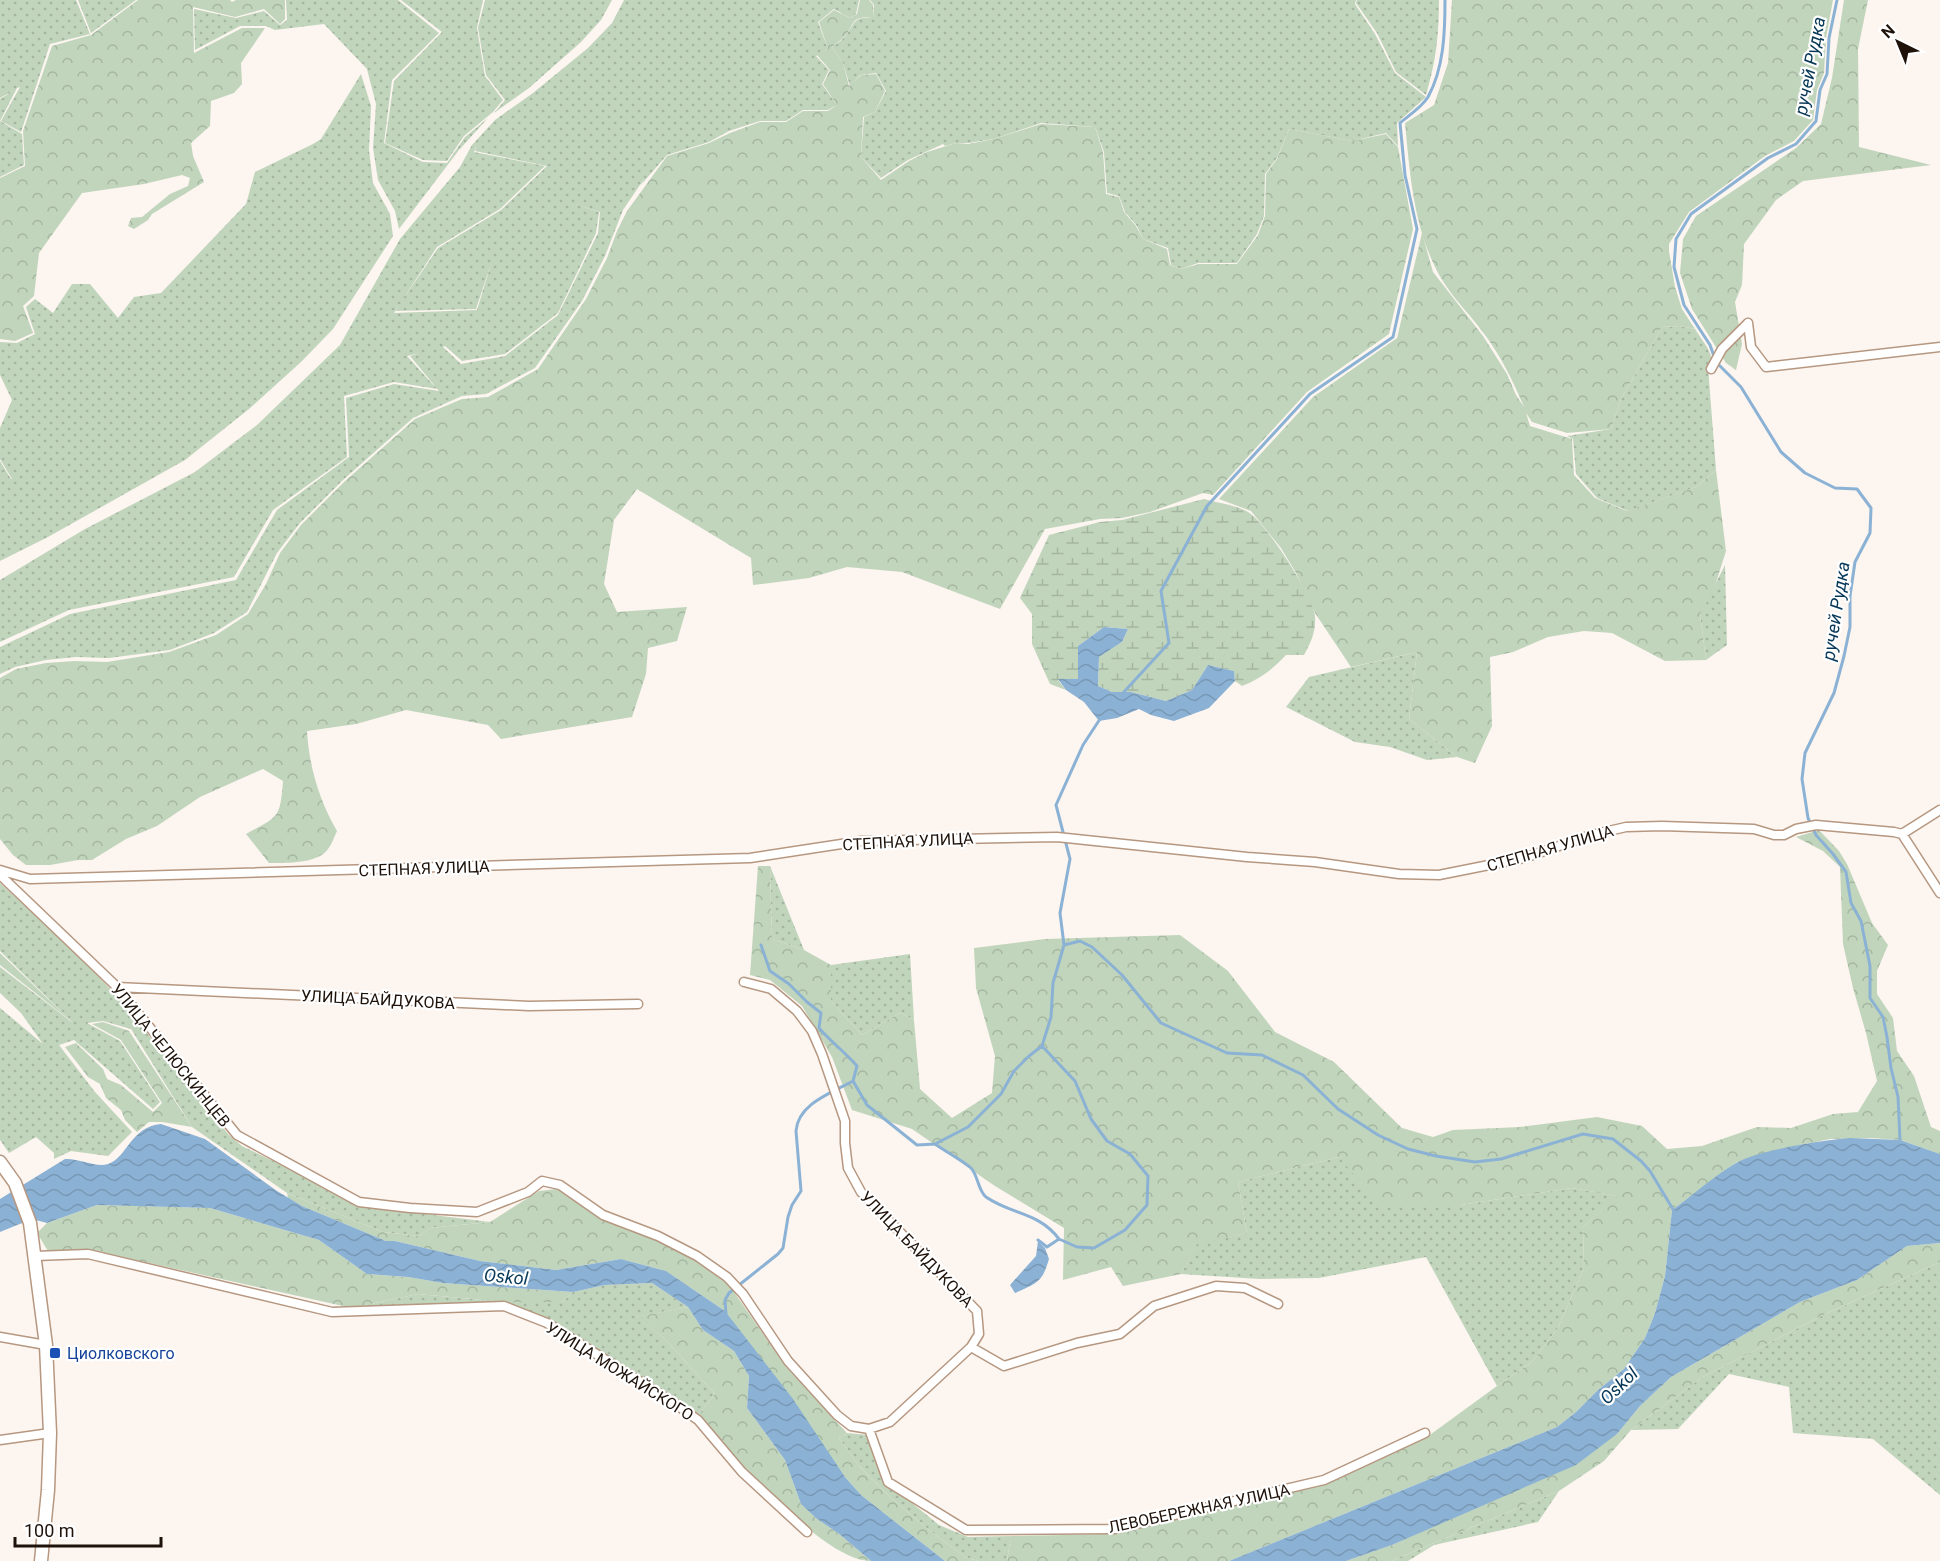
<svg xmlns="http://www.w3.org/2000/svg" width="1940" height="1561" font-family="Roboto,sans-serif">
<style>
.grass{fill:url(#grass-dots);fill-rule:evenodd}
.forest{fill:url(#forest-crowns)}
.wetland{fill:url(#wetland-marsh)}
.water{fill:url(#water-waves)}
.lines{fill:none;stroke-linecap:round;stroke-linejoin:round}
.stream{stroke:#8bb2d4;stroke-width:3}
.minor-casing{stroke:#b69780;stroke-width:11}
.secondary-casing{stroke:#b69780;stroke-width:15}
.minor{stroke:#fff;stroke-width:8}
.secondary{stroke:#fff;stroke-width:12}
.transit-dot{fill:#1a4fb4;stroke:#fff;stroke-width:2}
.labels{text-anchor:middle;stroke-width:4.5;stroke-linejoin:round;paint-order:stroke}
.street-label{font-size:16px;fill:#1e120a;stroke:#fff}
.transit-label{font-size:16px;fill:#164399;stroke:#fff;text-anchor:start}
.water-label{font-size:18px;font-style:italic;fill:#083858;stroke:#fff}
</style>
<defs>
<pattern id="grass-dots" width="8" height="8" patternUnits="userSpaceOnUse" patternTransform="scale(1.5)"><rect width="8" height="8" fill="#c1d5bc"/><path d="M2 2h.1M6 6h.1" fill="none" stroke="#a5b6a0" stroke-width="1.8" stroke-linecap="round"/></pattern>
<pattern id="forest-crowns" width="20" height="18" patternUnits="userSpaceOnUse" patternTransform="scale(1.5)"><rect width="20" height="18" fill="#c1d5bc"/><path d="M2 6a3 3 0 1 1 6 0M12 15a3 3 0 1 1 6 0" fill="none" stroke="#a5b6a0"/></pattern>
<pattern id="wetland-marsh" width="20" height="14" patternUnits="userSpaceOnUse" patternTransform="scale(1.5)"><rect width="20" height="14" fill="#c1d5bc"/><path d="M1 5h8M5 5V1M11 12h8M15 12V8" fill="none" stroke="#a5b6a0"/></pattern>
<pattern id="water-waves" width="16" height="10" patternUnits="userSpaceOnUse" patternTransform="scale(1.5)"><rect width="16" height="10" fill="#8bb2d4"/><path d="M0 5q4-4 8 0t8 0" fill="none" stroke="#7898b5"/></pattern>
</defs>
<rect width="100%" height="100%" fill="#fcf5f0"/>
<path class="grass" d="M0 0H76L90 34 50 44 21 132 1 121 20 87 17 88 0 121V99L15 90 0 98Z
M78 0H136L91 33Z
M286 0H398L439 33 392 80 384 143 423 162 447 163 465 137 488 118 459 150 399 229 395 211 378 180 373 148 376 104 367 69 324 24 275 30 266 26H240L195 50 194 9 236 18 264 11 280 25 287 20Z
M401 0H483L477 28 485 76 503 100 493 112 464 136 447 161 423 160 385 143 394 81 442 32Z
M485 0H612L601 20 581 42 529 88 494 113 505 100 486 75 478 28Z
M624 0H859L856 14 850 18 834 9 818 22 828 49 816 56 829 70 822 84 837 105 828 110H803L786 121H760L729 131 709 142 667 155 640 186 646 176 623 210 605 256 582 301 535 368 486 394 462 396 413 418 343 480 300 523 277 553 247 612 214 633 170 650 109 658 76 657 46 660 15 667 0 674V647L70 614 236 580 277 510 349 457 346 398 394 384 439 391 410 356 420 353 407 356 437 389 394 382 344 396 347 457 273 510 234 577 69 610 0 642V580L85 529 195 472 257 425 340 345 400 239 460 167 472 145 495 120 533 93 588 48 612 23ZM477 145 475 151 547 166 501 210 438 248 395 311 476 309 492 261 477 310 394 313 437 247 500 209 545 166 474 152ZM571 203 600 212 598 233 558 315 505 356 461 364 443 347 445 346 462 361 505 354 558 313 596 233 599 212Z
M870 0H1356L1355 4 1375 34 1395 73 1426 97 1397 123 1398 146 1386 133 1352 141 1289 129 1277 158 1265 174 1264 216 1257 234 1237 263H1198L1181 269 1171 265 1168 248 1143 239 1137 226 1125 212 1119 196 1107 193 1104 152 1095 127 1041 123 994 139 968 143H956L945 146 943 144 908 160 881 178 861 157 864 117 875 112 886 91 876 73 860 75 850 86 843 63 832 47C837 43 844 39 847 34 857 19 854 18 873 17L874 5Z
M1357 0H1439C1439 35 1436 61 1426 95L1396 72 1377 33 1356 3Z
M361 74 371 106 369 150 373 183 390 214 393 236 333 329 301 362 249 409 185 460 48 537 0 561V461L11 479H12L0 459V428L12 400 0 375V342L17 343 35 334 26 307 35 299 53 313 72 284H90L118 318 134 297 161 293 246 204 255 172 313 144 321 139Z
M0 121 22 134 24 165 0 177Z
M1680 326 1695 329 1707 347 1712 358 1708 367 1716 470 1696 487 1628 511 1597 498 1576 474 1573 439 1567 436 1611 429 1621 399 1662 327Z
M1725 565 1727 645 1706 660 1700 614Z
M1417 652 1409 719 1457 757 1427 760 1390 747 1355 742 1286 707 1309 677Z
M770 866 804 950 772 939Z
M0 883 72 949 117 996 229 1135 242 1146 368 1207 490 1222 430 1228 420 1236 383 1232 287 1193 192 1127 131 1029 103 1021 87 1023 120 1041 160 1102 153 1109 74 1040 59 1045 95 1092 132 1132 108 1156 71 1151 54 1159V1153L36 1137 9 1153 0 1140V1008L43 1044 21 1013 0 993V967L73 1023 0 951Z
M910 954 914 1020 900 1013 862 1035 831 1001V965Z
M1339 1157 1460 1205 1572 1188 1618 1196 1583 1227 1584 1268 1558 1328 1532 1362 1497 1386 1426 1257 1319 1278 1260 1279 1181 1274 1197 1243 1247 1233 1238 1182Z
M1940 1262V1495L1873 1439 1793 1433 1789 1387 1729 1374 1678 1429 1631 1430 1701 1378 1821 1316Z
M652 1283 688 1307 636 1317 663 1337 715 1394 698 1415 569 1331 549 1319 505 1302 352 1308 418 1294 504 1302H562L573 1292 605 1285Z
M847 1433 868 1435 886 1482 939 1525 968 1537 1011 1536 1007 1561H978L965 1557 929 1530 889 1496 859 1466 839 1438Z
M1559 1491 1538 1522 1434 1545 1408 1561H1391Z"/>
<path class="forest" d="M138 0H230L232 2 236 0H285V19L280 24 264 9 235 17 193 7 194 53 242 28H265L241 63 242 84 234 93 211 101 210 126 191 143 193 156 204 182 152 214 148 220 134 229 128 226 131 218 142 217 170 194 188 186 190 178 182 175 144 184 82 193 39 253 34 296 23 306 33 333 15 341 0 339V178L25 166 23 131 52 46 91 35Z
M860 0H869L873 5V17C853 17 856 19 847 34 843 39 836 43 832 47L843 63 849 86 861 75 876 74 885 91 875 112 863 117 861 157 881 180 909 161 927 152 956 143 968 144 994 139 1041 124 1095 127 1103 152 1106 194 1119 197 1124 212 1136 226 1143 239 1167 249 1170 265 1181 269 1199 264H1237L1258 235 1265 216 1266 174 1277 159 1289 129 1352 141 1386 134 1398 147 1413 229 1389 334 1307 392 1213 495 1203 493 1150 512 1122 518 1100 519 1045 529 1000 609 902 572 847 567 809 578 753 585 751 558 637 489 614 520 604 584 617 612 687 607 677 641 648 648 646 674 632 717 501 739 488 725 406 710 356 724 307 731C309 766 319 800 337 831 334 837 332 844 328 849 318 864 285 863 269 863L246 834C278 816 280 820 283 781L263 769 200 797 157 826 126 839 92 860H78L50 865H26L13 855 0 839V678L16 669 46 663 75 661 107 662 169 652 216 635 248 614 266 584 280 553 301 525 344 482 415 419 462 399 488 397 538 369 586 299 607 258 617 231 627 211 667 156 709 143 730 133 760 122H786L803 111H828L837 105 823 84 830 70 817 55 828 49 819 22 834 10 850 18 857 14Z
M1452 0H1833L1826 38 1824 73 1817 90 1813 120 1794 141 1765 156 1689 212 1669 244V251L1675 287 1682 309 1695 329 1680 326 1662 327 1621 399 1611 429 1567 433 1532 422 1526 413 1530 426 1572 439 1574 475 1595 498 1627 511 1696 487 1716 470 1726 551 1713 592 1700 614 1706 660 1665 661 1612 633 1584 631 1548 637 1513 652 1490 657 1492 726 1475 763 1457 757 1409 719 1417 652 1351 667 1315 613 1296 573 1281 548 1251 511 1219 499 1313 397 1397 338 1422 233 1433 272 1483 336 1507 374 1516 395 1524 407C1513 381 1500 354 1482 331 1467 311 1447 292 1436 269 1413 222 1410 174 1405 123L1434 105 1448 63Z
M1844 0H1868L1858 49 1859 147 1931 165 1803 181 1776 200 1744 244 1742 285 1735 302 1742 344 1736 370 1726 363 1692 309 1680 273 1683 239 1696 216 1796 148 1821 124 1832 78Z
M1819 830 1839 851 1847 864 1872 923 1888 945 1877 971V994L1893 1018 1897 1051 1914 1076 1931 1127 1940 1131V1154L1900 1140 1870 1138 1830 1139 1781 1149 1737 1162 1672 1210 1665 1276 1655 1313 1645 1338 1624 1369 1598 1390 1576 1412 1557 1427 1229 1561H1007L1011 1536 1113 1534 1328 1482 1427 1437 1497 1386 1532 1362 1558 1328 1584 1268 1583 1227 1617 1196 1572 1188 1460 1205H1379L1339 1157 1238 1182 1247 1233 1197 1244 1181 1274 1123 1286 1111 1267 1063 1280 1064 1228 995 1186 912 1129 852 1110 832 1057 802 1006 770 980 750 975 758 866H770L772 939 804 950 831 965V1001L862 1035 900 1013 914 1020 920 1089 952 1118 992 1093 995 1056 976 988 974 948 1045 939 1180 935 1228 971 1275 1032 1334 1062 1402 1128 1433 1137 1453 1130 1520 1127 1597 1117 1642 1126 1667 1149 1702 1146 1757 1127 1791 1128 1833 1114 1858 1112 1877 1081 1866 1033 1853 988 1843 944 1840 867 1823 851 1796 837Z
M0 953 72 1022 0 965Z
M103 1022 129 1031 192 1127 162 1122H149L137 1132 125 1120 121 1110 106 1098 100 1084 88 1077 65 1047 76 1043 103 1069 107 1079 121 1085 153 1112 162 1103 121 1040 92 1024Z
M557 1189 601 1219 658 1241 696 1261 727 1282 786 1367 847 1433 839 1438 859 1466 889 1496 929 1530 965 1557 978 1561H945L861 1495 845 1477 725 1311 666 1271 621 1259 556 1270 480 1261 395 1241H386L302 1206 288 1198 287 1193 383 1232 420 1236 430 1228 490 1222 539 1191Z
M97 1205 210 1208 319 1240 367 1274 408 1277 443 1283 573 1292 562 1302H504L418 1294 352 1308 86 1249 48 1251 37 1233 47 1223Z
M1940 1243V1262L1821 1316 1701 1378 1631 1430 1604 1461 1559 1491 1391 1561H1346L1392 1545 1479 1506 1617 1434 1640 1406 1671 1377 1800 1302 1857 1280 1907 1246Z
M688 1307 703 1330 734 1351 749 1376 747 1408 785 1460 801 1504 817 1519 838 1533 871 1561C822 1561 730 1452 698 1415L715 1394 663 1337 635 1317Z"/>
<path class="wetland" d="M1204 499C1218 503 1236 505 1248 512 1265 521 1314 598 1315 616 1316 632 1311 642 1304 655H1286C1273 669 1260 679 1242 686L1235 681 1234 671 1208 665 1192 690 1166 701 1131 692H1112L1098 686 1099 657 1122 642 1128 629 1104 627 1078 646V679L1058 680 1066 690 1050 684 1032 644V614L1020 598 1049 535 1100 522 1122 520Z"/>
<path class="water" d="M1104 627 1128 629 1122 642 1099 657 1098 686 1112 692H1131L1166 701 1192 690 1208 665 1234 671 1235 681 1209 708 1174 721 1151 715 1139 709 1117 718 1099 721 1084 702 1066 690 1058 679H1078V646Z
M161 1124 205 1139 277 1191 302 1206 386 1241H395L480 1261 556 1270 621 1259 666 1271 725 1311 793 1399 845 1477 861 1495 945 1561H871L838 1533 817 1519 801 1504 785 1460 747 1408 749 1376 734 1351 703 1330 688 1307 652 1283 605 1285 573 1292 443 1283 408 1277 367 1274 319 1240 210 1208 97 1205 47 1223 32 1219 0 1232V1199L65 1159C79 1158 96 1168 108 1164 128 1157 130 1127 161 1124Z
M1850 1138 1900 1140 1940 1154V1243L1907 1246 1857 1280 1800 1302 1671 1377 1640 1406 1617 1434 1576 1465 1392 1545 1346 1561H1229L1557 1427 1576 1412 1598 1390 1624 1369 1645 1338 1655 1313 1665 1276 1672 1210C1693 1195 1714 1176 1736 1163 1759 1150 1823 1140 1850 1138Z
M1038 1241 1045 1248 1049 1259C1042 1283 1037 1283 1015 1293L1010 1285 1036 1256Z"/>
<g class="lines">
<path class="stream" d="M1837 0 1829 38 1827 74 1820 90 1816 121 1796 144 1768 158 1691 214 1676 239 1674 267 1684 305 1710 345 1716 362 1741 387 1781 452 1805 473 1835 488 1857 489 1871 508 1870 533 1855 562 1850 596V627L1844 656 1834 693 1805 753 1802 779 1808 818 1816 835 1833 854 1846 872 1851 903 1861 921 1870 966V998L1883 1017 1887 1037 1891 1068 1898 1097 1900 1140
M1122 694 1169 643 1161 591 1207 506 1310 394 1393 337 1417 229 1405 175 1400 123C1408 116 1422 107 1428 97 1444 68 1445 32 1445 0
M1064 945 1080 941 1092 947 1122 975 1161 1023 1227 1053 1262 1055 1303 1075 1338 1109 1378 1135 1408 1149 1436 1156 1475 1162 1501 1159 1583 1134 1613 1139 1641 1161 1650 1171 1674 1211
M1042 1046 1075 1081 1091 1119 1107 1141 1130 1154 1148 1176 1147 1205 1125 1230 1094 1248 1077 1247 1059 1239
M853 1081 867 1105 917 1145 935 1144 968 1127 1001 1094 1014 1071 1029 1056 1042 1046 1051 1017 1053 983 1064 945 1060 913 1070 859 1056 805 1083 745 1100 719
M935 1144C946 1152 961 1159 971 1168 978 1175 978 1191 986 1197 1012 1215 1039 1212 1059 1239L1047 1247 1038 1240
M726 1314 725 1300 729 1293 778 1254 783 1248 788 1217 792 1205 801 1191 796 1131C798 1104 831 1093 853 1081L857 1066C845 1052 831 1042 819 1028L821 1013 807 1002 789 984 770 971 761 945"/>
<g class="minor-casing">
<path id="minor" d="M1748 323 1751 347 1766 367 1940 347
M1711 369 1722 349 1748 323
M1940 810 1902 834 1940 893
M0 870 30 879 750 858 861 841 1057 837 1247 857 1315 862 1399 874 1439 875 1524 858 1591 835 1626 827 1662 826 1754 829 1774 835H1784L1796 829 1816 825 1894 832 1902 834
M0 875 117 987 237 1135 359 1202 410 1208 477 1212 528 1192 542 1181 560 1185 603 1215 658 1236 697 1256 727 1277 743 1294 788 1361 837 1415 851 1426 869 1429 890 1422 971 1347 979 1334 977 1311 861 1192 848 1168 845 1143V1121L822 1054 812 1031 797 1011 771 989 744 982
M117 987 529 1006 638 1004
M35 1256 88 1254 332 1312 504 1306 547 1323 671 1401 698 1420 742 1472 807 1532
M0 1337 46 1345
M971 1347 1004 1366 1077 1343 1120 1334 1154 1306 1216 1286 1245 1288 1278 1304
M869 1429 888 1482 966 1530 1115 1529 1324 1480 1425 1433
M0 1440 50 1433"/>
</g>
<g class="secondary-casing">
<path id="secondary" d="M0 1162 15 1183 30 1223 46 1345 50 1433 48 1490 41 1561"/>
</g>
<use href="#minor" class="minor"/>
<use href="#secondary" class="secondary"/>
</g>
<rect class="transit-dot" x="49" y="1347" width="12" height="12" rx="3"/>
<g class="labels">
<g class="street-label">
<text transform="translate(908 841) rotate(-3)" y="6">СТЕПНАЯ УЛИЦА</text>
<text transform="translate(1550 848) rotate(-16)" y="6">СТЕПНАЯ УЛИЦА</text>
<text transform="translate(424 868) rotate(-2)" y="6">СТЕПНАЯ УЛИЦА</text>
<text transform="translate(378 999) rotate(3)" y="6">УЛИЦА БАЙДУКОВА</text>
<text transform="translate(171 1055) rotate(51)" y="6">УЛИЦА ЧЕЛЮСКИНЦЕВ</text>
<text transform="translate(917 1249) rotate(46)" y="6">УЛИЦА БАЙДУКОВА</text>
<text transform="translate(620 1371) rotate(32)" y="6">УЛИЦА МОЖАЙСКОГО</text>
<text transform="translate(1199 1508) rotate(-12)" y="6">ЛЕВОБЕРЕЖНАЯ УЛИЦА</text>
</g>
<g class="transit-label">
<text x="67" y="1359">Циолковского</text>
</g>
<g class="water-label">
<text transform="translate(1810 66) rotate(-79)" y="6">ручей Рудка</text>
<text transform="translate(1836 611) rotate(-81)" y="6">ручей Рудка</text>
<text transform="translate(506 1277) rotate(5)" y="6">Oskol</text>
<text transform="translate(1619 1386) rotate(-44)" y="6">Oskol</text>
</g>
</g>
<g transform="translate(1898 42) rotate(317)" stroke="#ffffff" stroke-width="4.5" paint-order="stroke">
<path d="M0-4.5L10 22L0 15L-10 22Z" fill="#1e120a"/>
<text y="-9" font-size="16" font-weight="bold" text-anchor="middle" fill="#1e120a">N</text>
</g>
<path d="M15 1537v9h146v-9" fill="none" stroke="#1e120a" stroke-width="3"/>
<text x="24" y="1537" font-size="18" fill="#1e120a" stroke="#ffffff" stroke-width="4.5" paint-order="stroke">100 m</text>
</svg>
